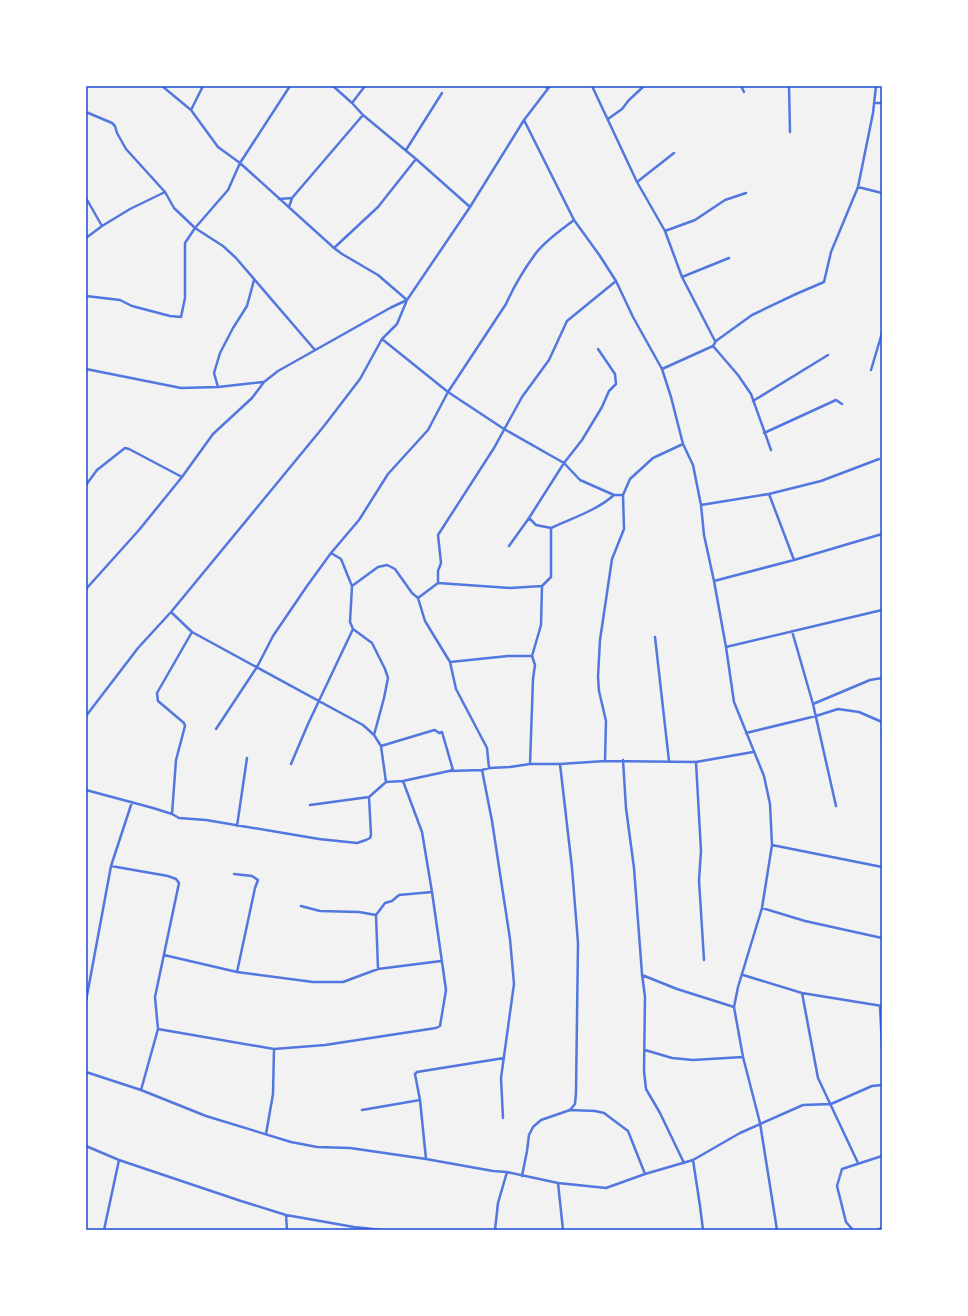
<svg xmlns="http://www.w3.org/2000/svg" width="968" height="1316" font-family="'PT Sans',sans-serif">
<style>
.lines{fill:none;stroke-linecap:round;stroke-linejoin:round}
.minor{stroke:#5277de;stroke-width:2.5}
.neatline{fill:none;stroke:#1d4ed8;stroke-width:1.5}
</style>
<rect width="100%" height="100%" fill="#f2f2f2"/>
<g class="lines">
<path class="minor" d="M290 86 240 163 228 190 195 228 223 246 236 258 315 350
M333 86 352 103 363 115 416 159 470 207
M545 86 548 89
M592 86 637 182 665 231 682 277 715 341
M741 86 744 92
M789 86 790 132
M352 103 365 86
M874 103H882
M191 110 203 86
M86 112 112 123 115 126 117 133 126 149 165 192 174 208 195 228 185 243V298L181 317 170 316 132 306 120 300 86 296
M608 119 622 109 629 100 644 86
M524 120 574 220 600 256 616 281 633 317 662 369 671 397 683 444 693 465 701 505 704 535 714 581 726 647 734 702 764 776 770 804 772 845 762 908 738 987 734 1007 743 1057 760 1123 777 1230
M406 150 442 93
M637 182 674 153
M858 187 882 193
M86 198 102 226 130 209 165 192
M279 199 292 198
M289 207 292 198 363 115
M665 231 695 220 725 200 746 193
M86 238 102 226
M334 248 378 207 416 159
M682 277 729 258
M382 339 448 392 504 429 564 463 580 480 614 495H623
M713 346 738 375 751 394 771 450
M86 369 181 388 218 387 263 382
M662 369 713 346 716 341 752 315 796 294 824 282 831 252 858 187 873 113 876 86
M871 370 882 333
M218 387 214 373 220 353 233 328 247 306 254 280
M753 401 828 355
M764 433 836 400 842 404
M86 485 97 470 125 448 129 449 182 477 213 434 252 398 264 382 278 371 390 308 407 300 378 275 342 254 334 248 240 163 218 147 191 110 162 86
M769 494 794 560
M701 505 769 494 821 481 879 459
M529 518 536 525 551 528
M509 546 529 518 564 463 582 440 602 407 609 391 616 384 615 374 598 349
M714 581 794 560 882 534
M438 583V571L441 563 438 535 494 448 522 397 549 360 567 321 616 281
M352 586 378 567 387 565 395 569 412 593 418 598 425 621 450 662 456 689 487 748 489 768
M86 589 139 530 182 477
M418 598 438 583 510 588 542 586
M171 612 192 632 363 725 374 735 381 746 386 782
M353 629 372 643 385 669 388 678 384 698 374 735
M792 631 813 704
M655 637 669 761
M726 647 882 610
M450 662 508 656H532
M86 716 138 648 171 612 324 426 360 379 382 339 397 324 407 300 470 207 524 120 550 86
M882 722V740
M216 729 257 667 273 636 307 586 331 553 359 520 388 474 428 430 448 392 506 304C514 286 525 268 536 253 546 240 561 230 574 220
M746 733 816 716 838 709 859 712 882 722
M381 746 431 731 435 730 439 733 442 732 453 770H451
M623 760 626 808 634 868 642 974 645 997 644 1071 646 1089 660 1113 684 1163
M605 761 606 721 599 691 598 677 600 640 612 559 624 529 623 495 630 479 653 458 683 444
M696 762 701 851 699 880 704 960
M291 764 308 724 353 629 350 622 352 586 341 559 331 553
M530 764 533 679 535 665 532 656 541 625 542 586 551 577V528C572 518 596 511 614 495
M560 764 572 868 578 943 576 1093 575 1104 570 1110
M482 770 492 821 510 939 514 984 501 1078 503 1118
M86 790 153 808 172 814 179 818 206 820 319 839 357 843 366 840 370 838 371 835 369 797
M310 805 369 797 386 782 403 781 449 771 482 770 489 768 510 767 530 764H560L605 761 696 762 753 752
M836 806 813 704 870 680 882 678
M172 814 176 760 185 726 184 723 158 701 157 693 192 632
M237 826 247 758
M772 845 882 867
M111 866 168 876 176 879 179 883 155 997 158 1029 141 1090
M234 874 252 876 258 880 255 888 237 972
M301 906 320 911 359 912 376 915 378 969
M762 908 805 921 882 938
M376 915 385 903 392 901 399 895 432 892
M164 955 237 972 313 982H343L378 969 441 961
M642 975 677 989 734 1007
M743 975 802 993 882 1006
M802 993 818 1078 858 1163
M86 1001 111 866 132 802
M880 1006 882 1047
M158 1029 274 1049 325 1045 436 1028 440 1026 446 990 432 892 422 832 403 781
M645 1050 672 1058 693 1060 743 1057
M86 1072 141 1090 206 1116 291 1142 317 1147 350 1148 426 1159 493 1171 507 1172 558 1183 606 1188 645 1174 693 1160 740 1133 803 1105 831 1104 872 1086 882 1085
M362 1110 420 1100
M266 1134 273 1094 274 1049
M86 1146 119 1160 241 1201 286 1215 354 1227 382 1230
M426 1159 420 1100 415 1074 417 1072 504 1058
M693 1160 700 1206 703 1230
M522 1176 527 1151 529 1135 533 1127 541 1120 570 1110 595 1111 604 1113 628 1131 645 1174
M558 1183 563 1230
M286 1215 287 1230
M104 1230 119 1160
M495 1230 498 1203 507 1172
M853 1230 846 1222 837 1186 842 1169 882 1156
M877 1230 882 1228"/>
</g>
<rect width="968" height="1316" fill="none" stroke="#ffffff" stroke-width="174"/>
<rect x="87" y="87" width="794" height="1142" class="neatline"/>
</svg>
